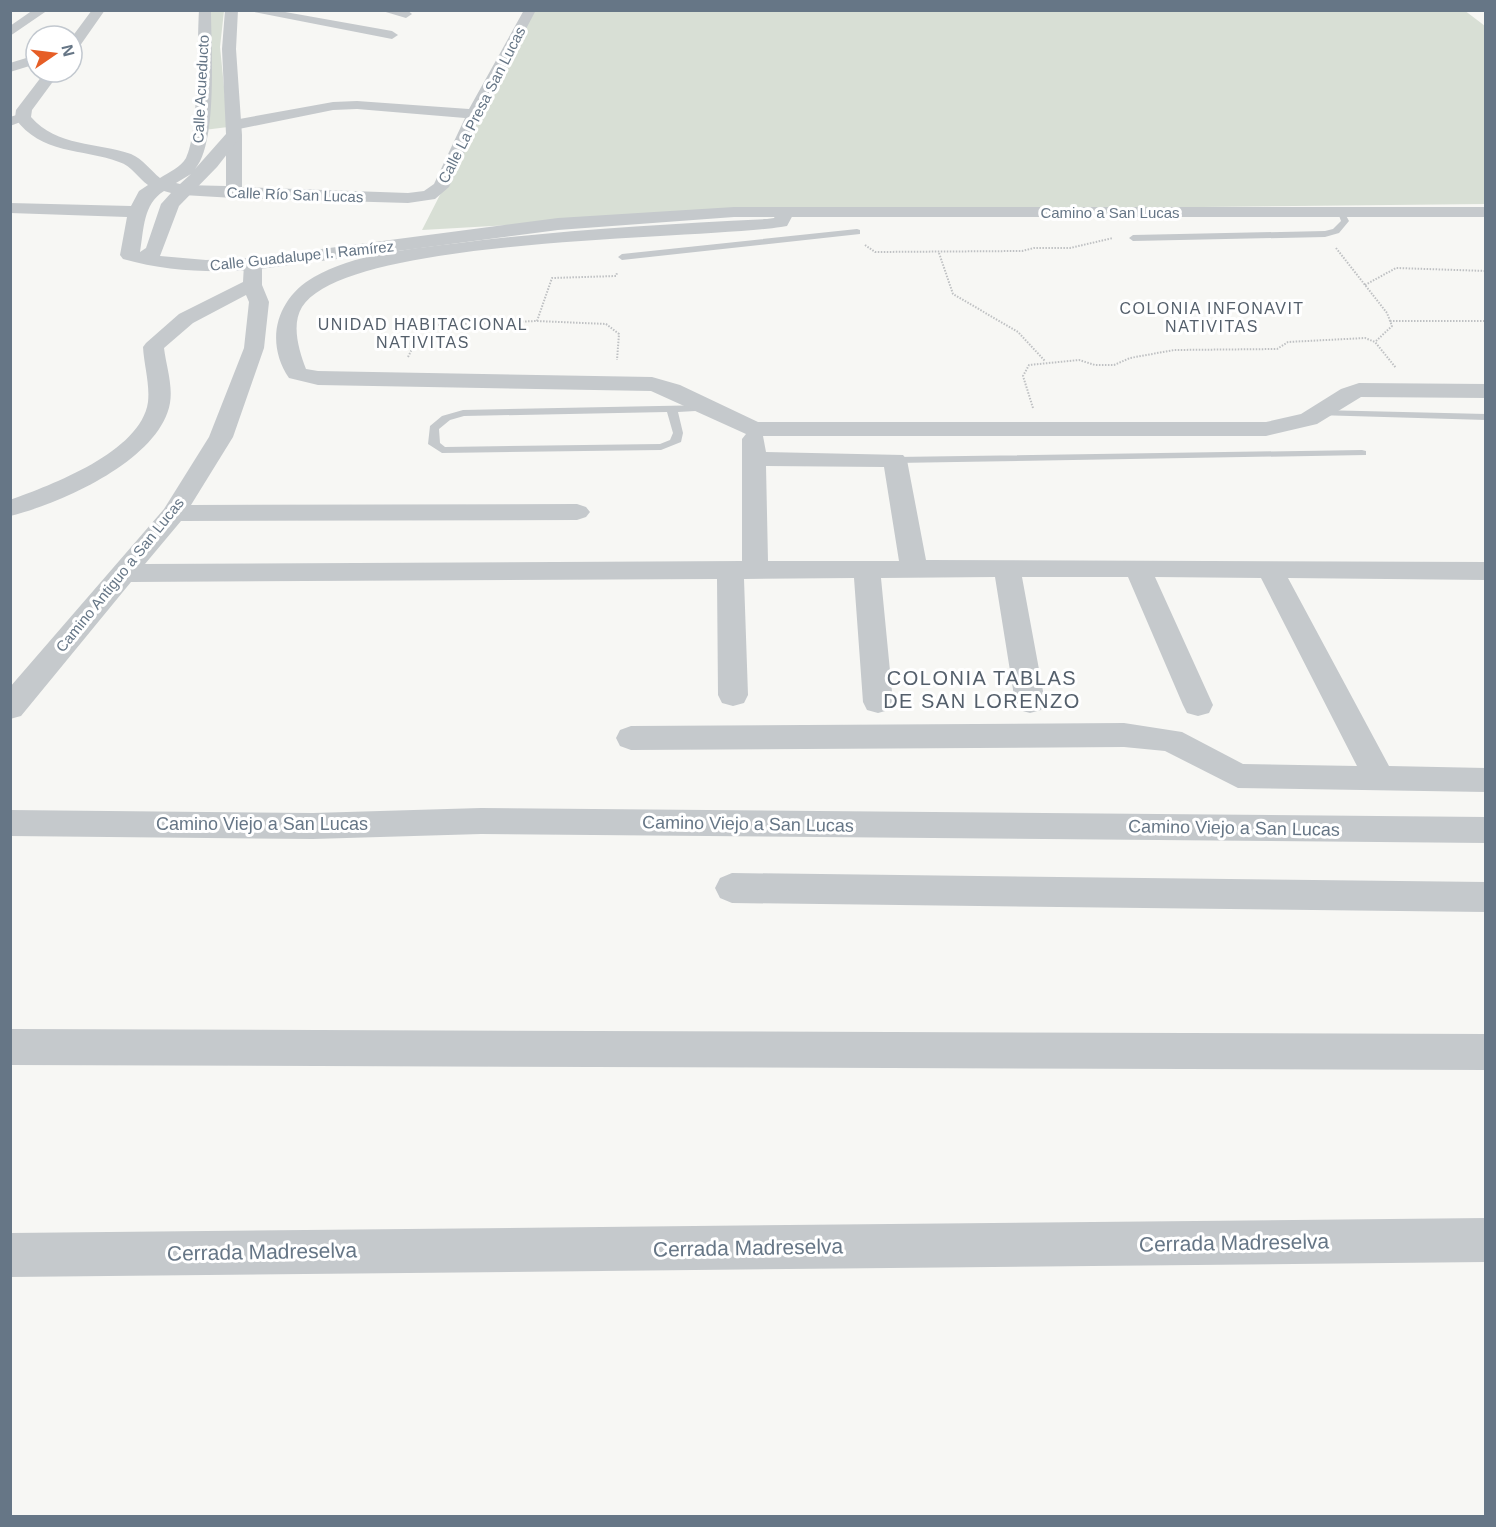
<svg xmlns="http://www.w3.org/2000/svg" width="1496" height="1527" font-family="Helvetica,sans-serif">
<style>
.green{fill:#d8dfd5}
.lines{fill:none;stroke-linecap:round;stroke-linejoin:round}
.path{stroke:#bfc1c3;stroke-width:2;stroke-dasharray:1.5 1.5;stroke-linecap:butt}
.service{fill:#c5c9cc;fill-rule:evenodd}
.minor{fill:#c5c9cc;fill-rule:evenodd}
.tertiary{fill:#c5c9cc;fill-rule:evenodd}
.labels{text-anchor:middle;stroke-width:6;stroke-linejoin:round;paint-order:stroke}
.far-street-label{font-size:15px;fill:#667686;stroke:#fff}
.far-neighbourhood-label{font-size:16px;letter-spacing:1.5px;fill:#545f6b;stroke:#fff}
.street-label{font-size:18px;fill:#667686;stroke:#fff}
.neighbourhood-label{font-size:20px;letter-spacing:1.5px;fill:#545f6b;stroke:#fff}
.near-street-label{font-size:21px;fill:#667686;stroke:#fff}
</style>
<rect width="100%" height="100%" fill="#f7f7f4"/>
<path class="green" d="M1464 10 1485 26V204L734 212 422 230 534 11Z
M209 11H224L220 47 228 127 204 130Z"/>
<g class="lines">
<path class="path" d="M865 245 875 252 1022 251 1034 248H1070L1113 238
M1336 248 1387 313 1392 326 1375 342
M939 253 953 294 1018 332 1045 361
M1365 285 1396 268 1486 271
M537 321 552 278 616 276 617 273
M1390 321H1486
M408 357 422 329 436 325 537 321 606 324 619 334 617 360
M1033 408 1023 376 1029 365 1079 360 1095 365H1114L1130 358 1174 350 1277 349 1288 342 1365 338 1375 342 1396 368"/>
<path class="service" d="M1337 210H1343L1349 221 1339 233 1325 237 1133 241 1129 238 1133 235 1325 231 1333 229 1341 221Z
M857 229 860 230V234L622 260 618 257 622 254Z
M709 405 714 408 713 410 678 412 683 433 681 442 661 450 442 453 428 444 430 426 442 416 463 410ZM667 412 673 433 670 440 660 444 445 447 440 443 439 429 450 420 464 416Z
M1320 410 1486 414V420L1316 415V411Z
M1362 450 1366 451V455L895 463 889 460 895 457Z"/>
<path class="minor" d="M33 10H48L10 36V26Z
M244 10H274L392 31 398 35 392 39Z
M379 10H407L412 14 406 18Z
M524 10H536L481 114 449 187 435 199 408 203 234 198 183 195 175 190 183 185 226 186V135L234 130 242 135V187L408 193 424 191 434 184 465 118 357 109 333 110 234 130 226 125 234 120 333 102 357 101 469 109Z
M36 55V64L10 72V63Z
M23 113 31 118 10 126V117Z
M785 208 794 213 787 226 781 227C693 240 346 237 302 307 291 325 299 351 306 369L318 371 652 377 680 385 758 422H1266L1301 414 1341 389 1359 383 1486 384V398L1361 397 1317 424 1266 436H763L766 452 903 455 907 460 926 560 1486 562V580L1288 578 1389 766 1486 768V792L1238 788 1165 751 1124 747 631 750 620 746 616 738 620 730 631 726 1124 723 1182 732 1243 764 1357 766 1261 578 1155 577 1213 705 1209 713 1198 716 1187 713 1183 705 1128 577H1022L1045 702 1041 710 1030 713 1019 710 1015 702 995 577 881 578 893 702 889 710 878 713 867 710 863 702 854 578 744 579 748 695 744 703 733 706 722 703 718 695 717 579 131 582 21 716 10 719V687L164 509 209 437 244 348 249 302 246 295 193 323 164 348C166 365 173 385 170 403 160 460 60 504 10 516V500C51 485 141 452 148 402 150 384 144 365 143 347L146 343 179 314 243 282 244 264 253 258 262 264V285L269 302 264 348 233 437 191 505 577 504 586 507 590 512 586 517 577 520 181 521 145 564 742 561V439L746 434 651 391 318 385 289 378C264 341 277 298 314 277 356 253 412 249 459 243 561 230 664 224 767 219L774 218 779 209ZM766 466 884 467 899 561H768Z
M481 808 1486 817V843L481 834 313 839 10 836V810L313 813Z
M732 873 1486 882V912L732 903 720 898 715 888 720 878Z
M10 1029 1486 1034V1070L10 1065Z
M1486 1218V1262L10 1277V1233Z"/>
<path class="tertiary" d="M92 10H105L77 50 72 51V37Z
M199 10H211C211 47 218 143 195 169L226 134 222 49 225 10H238L236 49 242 135 217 167 179 206 160 256 206 260 253 258 558 218 734 207H1486V217H734L558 230 253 270C208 273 166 271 123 259L120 255 127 217 10 213V203L131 206 139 191 148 185C138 178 132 166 119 162 82 148 41 155 15 118L16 110 45 72H60L32 110 31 117C57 147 97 142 131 154 143 159 150 170 160 178 168 173 181 167 186 158 199 134 197 43 199 10ZM191 174 180 184 176 183ZM164 191 171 193 161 204 146 248 140 252C144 229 143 204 164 191Z"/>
</g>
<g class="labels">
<g class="far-street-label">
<text transform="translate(201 89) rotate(-87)" y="5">Calle Acueducto</text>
<text transform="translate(482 105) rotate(-63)" y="5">Calle La Presa San Lucas</text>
<text transform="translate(295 195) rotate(2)" y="5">Calle Río San Lucas</text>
<text x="1110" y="218">Camino a San Lucas</text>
<text transform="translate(302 256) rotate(-6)" y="5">Calle Guadalupe I. Ramírez</text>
<text transform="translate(120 575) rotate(-51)" y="5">Camino Antiguo a San Lucas</text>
</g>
<g class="far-neighbourhood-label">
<text x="1212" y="314">COLONIA INFONAVIT<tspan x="1212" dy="18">NATIVITAS</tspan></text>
<text x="423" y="330">UNIDAD HABITACIONAL<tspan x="423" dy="18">NATIVITAS</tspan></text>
</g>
<g class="street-label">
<text x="262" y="830">Camino Viejo a San Lucas</text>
<text transform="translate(748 824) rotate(1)" y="6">Camino Viejo a San Lucas</text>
<text transform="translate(1234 828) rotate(1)" y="6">Camino Viejo a San Lucas</text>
</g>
<g class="neighbourhood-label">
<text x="982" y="685">COLONIA TABLAS<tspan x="982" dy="23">DE SAN LORENZO</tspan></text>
</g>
<g class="near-street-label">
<text transform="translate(1234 1243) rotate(-1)" y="7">Cerrada Madreselva</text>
<text transform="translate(748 1248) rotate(-1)" y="7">Cerrada Madreselva</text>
<text transform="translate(262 1252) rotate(-1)" y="7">Cerrada Madreselva</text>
</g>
</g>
<rect width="1496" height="1527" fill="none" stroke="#667686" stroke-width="24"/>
<g transform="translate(54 54) rotate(76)"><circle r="28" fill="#ffffff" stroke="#c2c8cf" stroke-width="1.5"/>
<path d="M0-4.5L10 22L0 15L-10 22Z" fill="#e65e26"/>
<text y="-9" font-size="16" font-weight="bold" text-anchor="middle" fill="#667686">N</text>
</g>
</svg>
